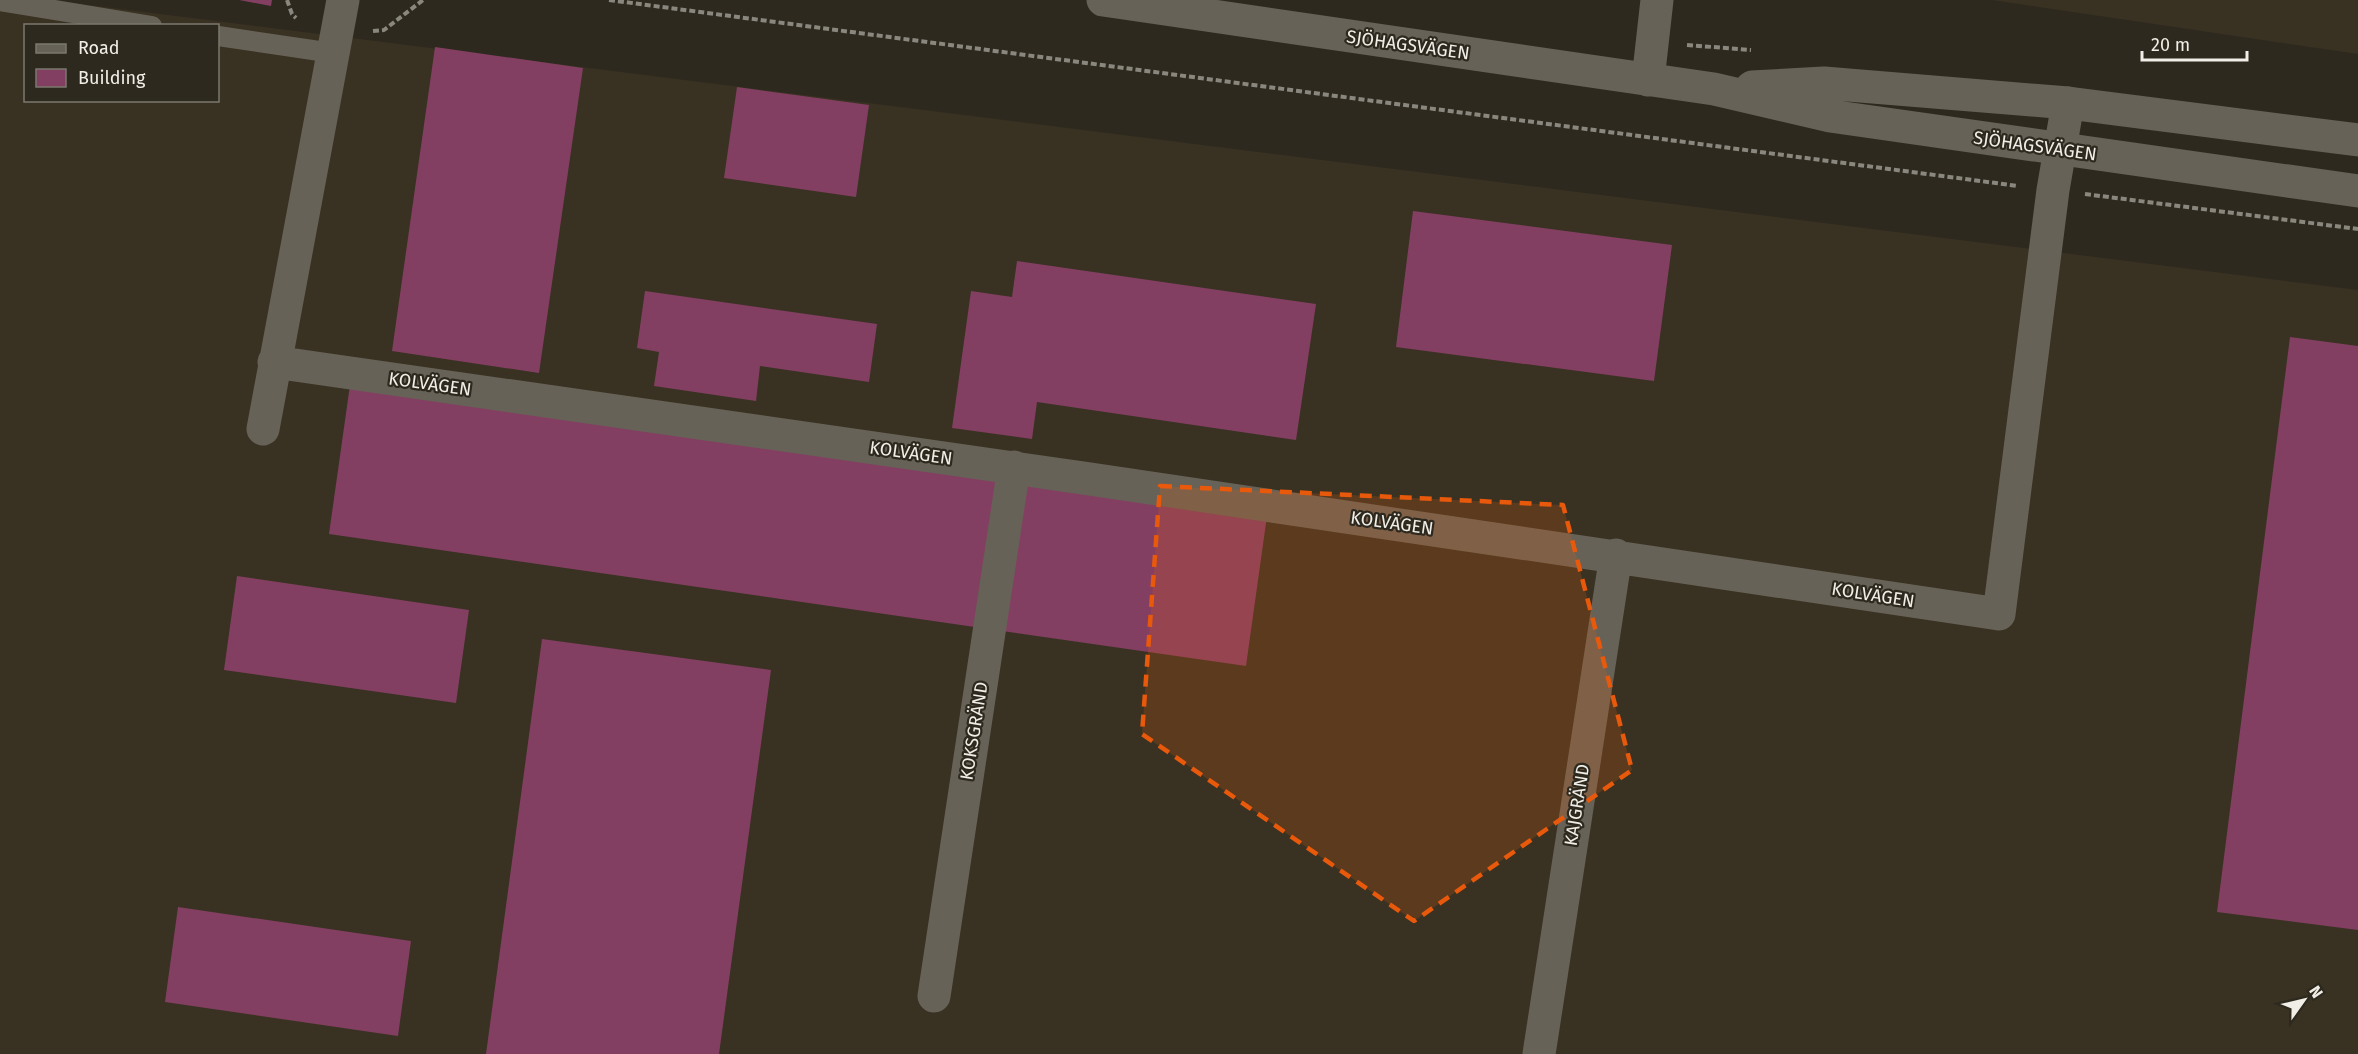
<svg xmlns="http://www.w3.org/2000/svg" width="2358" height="1054" font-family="'Fira Sans',sans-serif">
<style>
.built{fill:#393222;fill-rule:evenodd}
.building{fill:#833f61}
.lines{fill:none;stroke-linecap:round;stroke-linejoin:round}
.path{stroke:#8a877e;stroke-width:4;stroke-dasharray:6 3;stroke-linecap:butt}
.lane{stroke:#676257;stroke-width:20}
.street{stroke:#676257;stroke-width:33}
.secondary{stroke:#676257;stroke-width:33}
.marked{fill:#e8590c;fill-opacity:0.2;stroke:#e8590c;stroke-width:4.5;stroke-dasharray:12 8;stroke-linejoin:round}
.labels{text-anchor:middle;stroke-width:4.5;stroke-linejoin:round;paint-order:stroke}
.street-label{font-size:18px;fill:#f1eee7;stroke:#2d291f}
</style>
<rect width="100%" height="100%" fill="#2d291f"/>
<path class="built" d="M0 0H48L2358 290V1054H0ZM26 26H218V100H26Z
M1992 0H2358V54Z"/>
<path class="building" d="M239 0H272L271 6Z
M435 47 583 68 539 373 392 351Z
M737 87 869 105 856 197 724 178Z
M1413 211 1672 245 1654 381 1396 347Z
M1017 261 1316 304 1296 440 1037 402 1032 439 952 428 971 291 1012 297Z
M645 291 877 324 869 382 760 366 756 401 654 386 659 352 637 348Z
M2290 337 2358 346V930L2217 912Z
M350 385 1267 516 1246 666 329 534Z
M237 576 469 610 456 703 224 670Z
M542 639 771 670 719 1054H486Z
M178 907 411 941 398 1036 165 1002Z"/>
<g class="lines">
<path class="path" d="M287 0 292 14 296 18
M609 0 2018 186
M373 31 384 30 423 0
M1687 45 1751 50
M2085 194 2358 229"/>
<path class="lane" d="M0 1 152 26
M218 36 333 53"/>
<path class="street" d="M1648 80 1657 0
M274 362C849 444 1425 526 1999 614L2053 190 2068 103
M263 429 343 0
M934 996 1014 467
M1539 1054 1616 555"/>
<path class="secondary" d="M1103 0 1714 89 1830 116 2358 191
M1752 87 1824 83 2068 103 2358 140"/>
</g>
<path class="marked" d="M1160 486 1563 505 1632 770 1414 921 1142 734Z"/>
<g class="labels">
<g class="street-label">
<text transform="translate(1408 45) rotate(8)" y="6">SJÖHAGSVÄGEN</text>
<text transform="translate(2035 146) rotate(8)" y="6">SJÖHAGSVÄGEN</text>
<text transform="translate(430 384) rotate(8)" y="6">KOLVÄGEN</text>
<text transform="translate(911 453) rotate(8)" y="6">KOLVÄGEN</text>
<text transform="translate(1392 523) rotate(8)" y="6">KOLVÄGEN</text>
<text transform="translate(1873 595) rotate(9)" y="6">KOLVÄGEN</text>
<text transform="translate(974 731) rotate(-81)" y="6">KOKSGRÄND</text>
<text transform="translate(1577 805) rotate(-81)" y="6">KAJGRÄND</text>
</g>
</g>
<rect x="24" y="24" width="195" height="78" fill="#2d291f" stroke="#7b786f" stroke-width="1.5"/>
<rect x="36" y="44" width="30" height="9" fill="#676257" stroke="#7b786f" stroke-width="1.5"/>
<text x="78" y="54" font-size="18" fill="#f1eee7">Road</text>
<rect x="36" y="69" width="30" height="18" fill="#833f61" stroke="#7b786f" stroke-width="1.5"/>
<text x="78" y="84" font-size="18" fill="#f1eee7">Building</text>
<g transform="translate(2304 1000) rotate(56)" stroke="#2d291f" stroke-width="4.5" paint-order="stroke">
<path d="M0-4.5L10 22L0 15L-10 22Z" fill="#f1eee7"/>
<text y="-9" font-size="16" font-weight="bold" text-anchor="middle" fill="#f1eee7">N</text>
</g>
<path d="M2142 51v9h105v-9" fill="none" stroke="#f1eee7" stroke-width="3"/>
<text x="2151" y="51" font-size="18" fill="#f1eee7" stroke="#2d291f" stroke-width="4.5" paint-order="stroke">20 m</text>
</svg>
